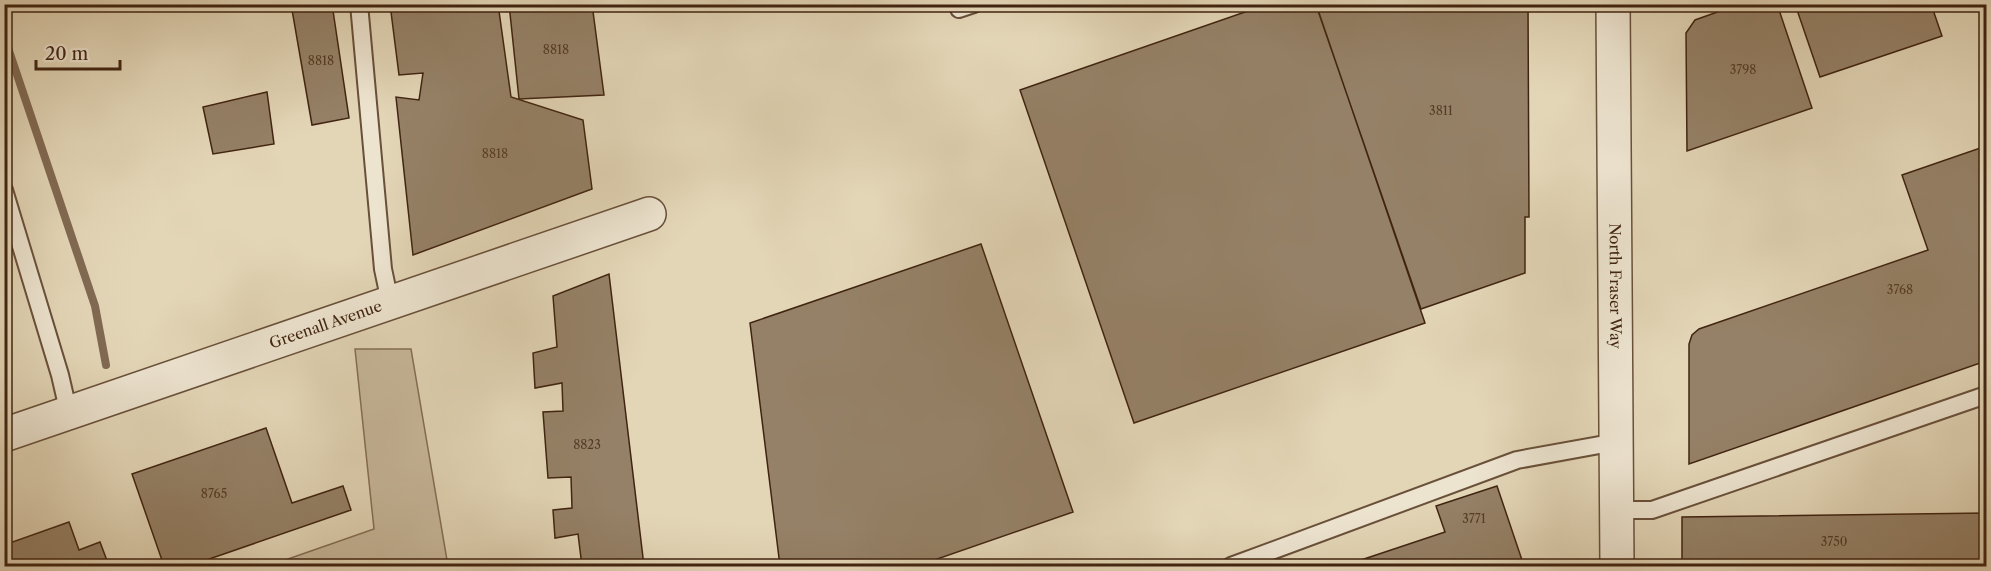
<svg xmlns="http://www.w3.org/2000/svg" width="1991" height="571" font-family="'Libre Caslon Text',serif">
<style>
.green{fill:#c7b89b;stroke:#846e56;stroke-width:1.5}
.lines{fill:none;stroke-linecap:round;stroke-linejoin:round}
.stream{stroke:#816a53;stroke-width:8}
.building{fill:#958167;stroke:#402411;stroke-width:1.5}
.service-casing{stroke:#69503a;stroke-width:20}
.minor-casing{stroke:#69503a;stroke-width:36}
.tertiary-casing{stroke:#69503a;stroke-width:36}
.service{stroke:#ede4d0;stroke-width:16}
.minor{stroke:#ede4d0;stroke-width:33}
.tertiary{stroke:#ede4d0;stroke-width:33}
.labels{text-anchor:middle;stroke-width:4.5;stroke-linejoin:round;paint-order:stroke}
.number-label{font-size:12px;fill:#553b26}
.street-label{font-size:15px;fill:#402411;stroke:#ede4d0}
</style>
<rect width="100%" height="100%" fill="#e3d6b7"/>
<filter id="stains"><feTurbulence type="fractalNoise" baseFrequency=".00333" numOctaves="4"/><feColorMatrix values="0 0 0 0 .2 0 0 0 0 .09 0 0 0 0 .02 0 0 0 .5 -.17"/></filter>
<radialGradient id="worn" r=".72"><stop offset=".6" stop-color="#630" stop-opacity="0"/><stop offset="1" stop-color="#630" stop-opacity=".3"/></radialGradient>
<path class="green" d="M355 349H411L448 566H268L374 529Z"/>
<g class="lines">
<path class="stream" d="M4 36 95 306 106 365"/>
</g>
<path class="building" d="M291 4H332L349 118 312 125Z
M390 4H498L511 97 583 120 592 189 413 255 396 97 419 100 423 73 399 75Z
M509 4H592L604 95 519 99Z
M1268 4H1316L1425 323 1134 423 1020 90Z
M1528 4 1529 217H1525V273L1421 309 1316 5Z
M1740 4H1777L1812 108 1687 151 1686 33 1695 20Z
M1795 4H1931L1942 36 1820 77Z
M1986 49V71L1980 51Z
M267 92 274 144 213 154 203 107Z
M1986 146V361L1689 464V344L1692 335 1699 329 1928 250 1902 175Z
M981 244 1073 512 917 566H780L750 323Z
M609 274 644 566H582L578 534 555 538 553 510 572 508 571 477 548 478 543 412 563 411 562 383 535 388 533 353 557 347 553 296Z
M266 428 292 503 343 486 351 510 189 566H164L132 474Z
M1497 486 1524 566H1343L1445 532 1436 506Z
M1986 513V566H1682V517Z
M69 522 79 550 100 542 109 566H4V545Z"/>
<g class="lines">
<g class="service-casing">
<path id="service" d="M359 4 383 269 390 302
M959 9 974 4
M4 190 60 375 69 414
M1616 510H1652L1986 395
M1231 566 1517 460 1616 442"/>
</g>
<g class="minor-casing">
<g id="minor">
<path id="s1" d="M4 435 649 214"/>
</g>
</g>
<g class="tertiary-casing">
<g id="tertiary">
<path id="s2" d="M1613 4 1617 566"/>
</g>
</g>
<use href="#service" class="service"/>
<use href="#minor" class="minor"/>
<use href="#tertiary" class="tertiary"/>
</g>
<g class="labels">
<g class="number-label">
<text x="556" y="54">8818</text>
<text x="321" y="65">8818</text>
<text x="1743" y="74">3798</text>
<text x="1441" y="115">3811</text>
<text x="495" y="158">8818</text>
<text x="1900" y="294">3768</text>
<text x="587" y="449">8823</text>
<text x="214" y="498">8765</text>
<text x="1474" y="523">3771</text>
<text x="1834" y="546">3750</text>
</g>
<g class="street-label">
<text dy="5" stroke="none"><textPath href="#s2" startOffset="282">North Fraser Way</textPath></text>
<text dy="5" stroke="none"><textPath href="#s1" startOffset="340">Greenall Avenue</textPath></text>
</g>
</g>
<rect width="1991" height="571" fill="none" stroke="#e3d6b7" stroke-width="24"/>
<rect x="6" y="6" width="1979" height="559" fill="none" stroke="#402411" stroke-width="3"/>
<rect x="12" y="12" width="1967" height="547" fill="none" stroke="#402411" stroke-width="1.5"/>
<path d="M36 60v9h84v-9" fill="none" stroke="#402411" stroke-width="3"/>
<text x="45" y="60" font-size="18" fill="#402411" stroke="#ede4d0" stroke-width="4.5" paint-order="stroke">20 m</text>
<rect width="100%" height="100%" filter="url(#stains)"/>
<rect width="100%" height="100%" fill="url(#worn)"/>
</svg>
